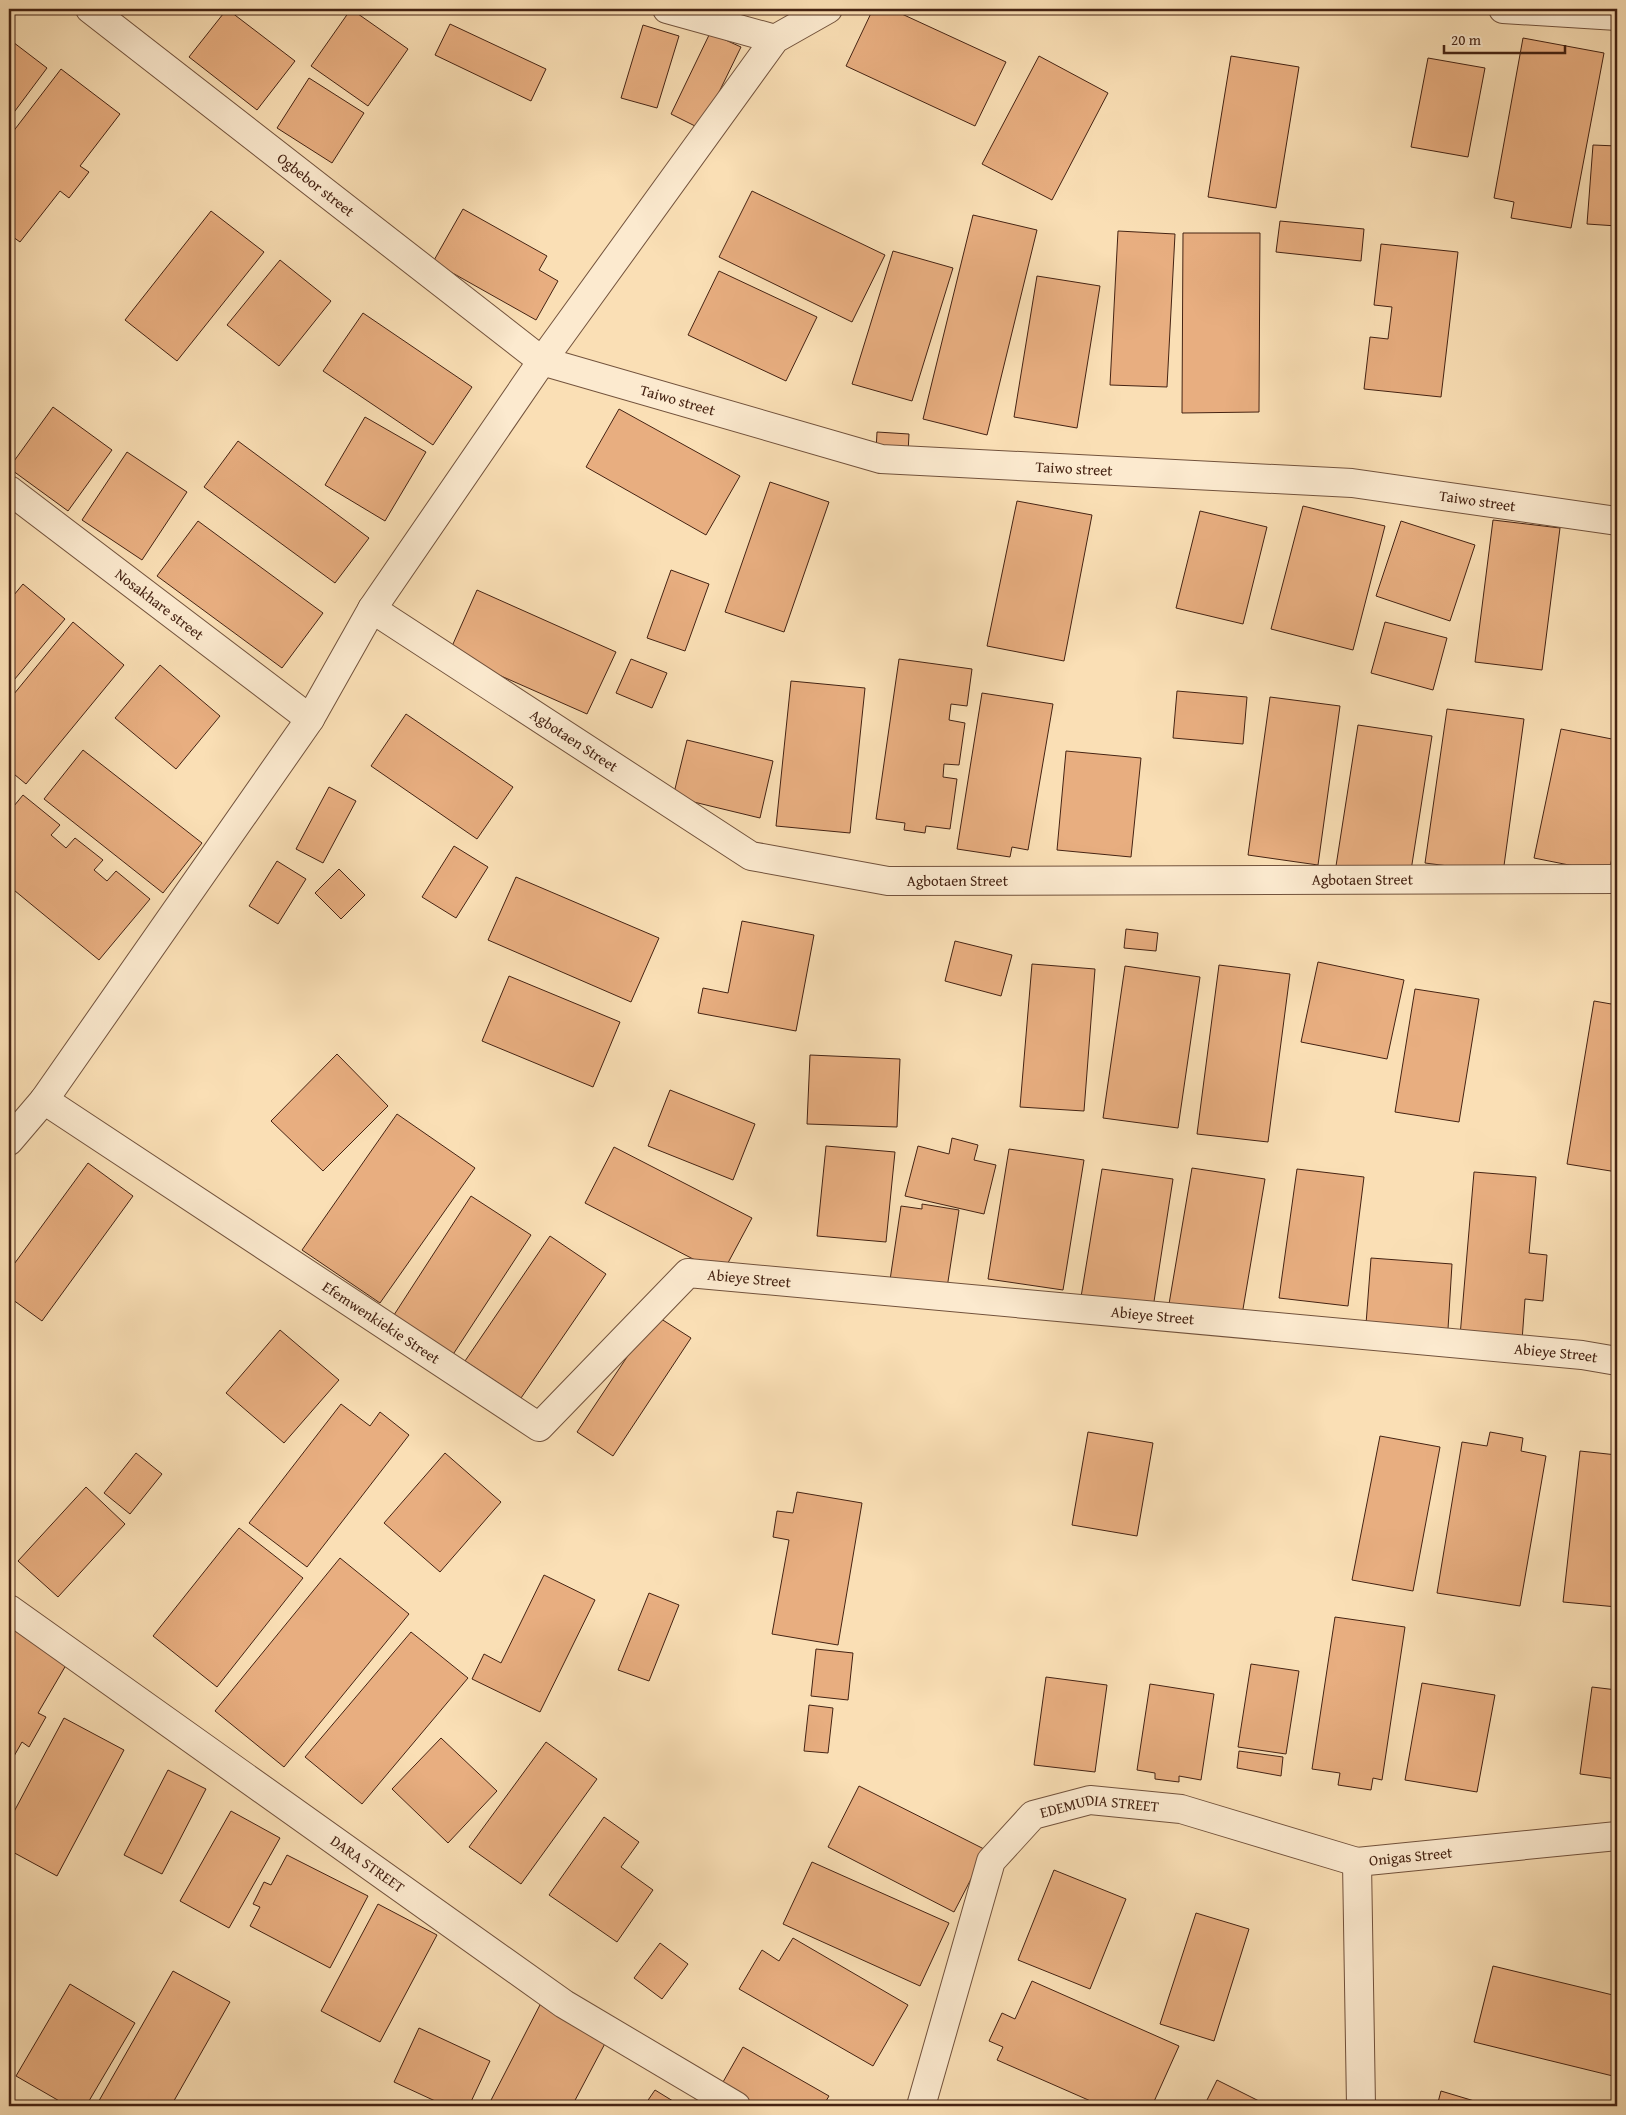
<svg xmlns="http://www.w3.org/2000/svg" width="1626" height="2115" font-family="'Gentium Book Plus',serif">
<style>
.building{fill:#e8ae80;stroke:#452313}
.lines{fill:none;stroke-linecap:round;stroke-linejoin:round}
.minor-casing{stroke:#72523c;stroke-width:30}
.minor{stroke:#fceacf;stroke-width:28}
.labels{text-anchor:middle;stroke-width:5;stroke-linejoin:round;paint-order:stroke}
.street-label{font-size:15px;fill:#452313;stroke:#fceacf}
</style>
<rect width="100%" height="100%" fill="#fadfb5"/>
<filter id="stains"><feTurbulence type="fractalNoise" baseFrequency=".004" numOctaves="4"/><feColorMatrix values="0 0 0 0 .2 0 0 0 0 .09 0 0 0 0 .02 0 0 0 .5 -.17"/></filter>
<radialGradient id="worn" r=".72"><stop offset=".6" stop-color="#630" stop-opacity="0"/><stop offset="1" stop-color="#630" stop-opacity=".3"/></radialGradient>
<path class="building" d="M227 9 295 61 257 110 189 57Z
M351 9 408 49 368 106 311 66Z
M873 9H891L1006 62 975 126 846 66Z
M450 24 546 69 531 101 435 55Z
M643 25 679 36 657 108 621 98Z
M710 33 741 47 701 129 671 114Z
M1523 38 1604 53 1571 228 1511 218 1514 202 1494 198Z
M9 39 47 68 9 119Z
M1039 56 1108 93 1052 200 982 164Z
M1231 56 1299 67 1276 208 1208 197Z
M1428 58 1485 68 1468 157 1411 147Z
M61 69 120 114 80 166 89 172 69 198 60 191 20 242 9 234V137Z
M309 78 364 113 332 163 277 128Z
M1593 145 1617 146V226L1587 224Z
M752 191 885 255 852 322 719 257Z
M463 209 547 256 539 270 558 281 536 320 433 262Z
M211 211 264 252 177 361 125 320Z
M973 215 1037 230 987 435 923 419Z
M1280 221 1364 229 1361 261 1276 252Z
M1118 231 1175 234 1167 387 1110 385Z
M1183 233H1260L1259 412 1182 413Z
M1381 244 1458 252 1441 397 1364 389 1370 337 1388 339 1392 307 1374 305Z
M893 251 953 268 912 401 852 384Z
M280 260 331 301 279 366 227 325Z
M719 271 817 317 786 381 688 335Z
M1037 276 1100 286 1077 428 1014 417Z
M363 313 472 387 433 445 323 371Z
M53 407 112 450 68 511 9 468Z
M619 409 740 476 706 535 586 467Z
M365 417 426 452 385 521 325 485Z
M877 432 909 434 908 453 876 451Z
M238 441 369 538 335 583 204 487Z
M127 452 187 492 142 560 82 520Z
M770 482 829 502 784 632 725 612Z
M1017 501 1092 515 1064 661 987 646Z
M1303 506 1385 526 1353 650 1271 629Z
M1200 511 1267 527 1243 624 1176 608Z
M1493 520 1560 528 1542 670 1475 662Z
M198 521 323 613 282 668 157 576Z
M1401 521 1475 545 1450 621 1376 596Z
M671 570 709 584 685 651 647 638Z
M23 584 65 619 9 686V601Z
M477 590 616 652 587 714 449 653Z
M73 622 124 665 26 784 9 770V700Z
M1385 622 1447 638 1433 690 1371 673Z
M631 659 667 673 652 708 616 693Z
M899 659 972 669 967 706 951 704 949 720 965 723 959 765 944 764 943 777 957 779 950 829 926 826 925 833 904 830 905 823 876 819Z
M160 665 220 716 176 769 115 718Z
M791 681 865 688 850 833 776 826Z
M1177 691 1247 697 1243 744 1173 738Z
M982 693 1053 704 1028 850 1012 847 1010 857 957 849Z
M1270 697 1340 706 1318 865 1248 855Z
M1447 709 1524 719 1503 873 1425 863Z
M406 714 513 787 477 839 371 766Z
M1358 725 1432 736 1410 877 1336 866Z
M1561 729 1617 740V832L1609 873 1534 858Z
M687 740 773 761 760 818 673 797Z
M83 750 202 843 163 893 44 799Z
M1066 751 1141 758 1131 857 1057 850Z
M329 787 356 801 323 863 296 849Z
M23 795 60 825 51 835 66 848 75 838 103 860 94 870 107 881 116 871 150 899 99 960 9 886V812Z
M454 846 488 867 456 918 422 897Z
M277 861 306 879 278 924 249 906Z
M339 869 365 895 341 919 315 893Z
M516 877 659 938 631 1002 488 940Z
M742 921 814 935 796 1031 698 1013 703 988 728 993Z
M1126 929 1158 933 1156 951 1124 948Z
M955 941 1012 955 1001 996 945 981Z
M1318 962 1404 980 1387 1059 1301 1042Z
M1032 964 1095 969 1084 1111 1020 1107Z
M1219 965 1290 974 1268 1142 1197 1134Z
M1125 966 1200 977 1178 1128 1103 1118Z
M509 976 620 1022 593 1087 482 1041Z
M1415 989 1479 999 1459 1122 1395 1112Z
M1594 1001 1617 1005V1172L1567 1164Z
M337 1054 388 1106 323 1171 271 1121Z
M810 1055 900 1059 897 1127 807 1124Z
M670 1090 755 1124 733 1180 648 1146Z
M397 1114 475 1168 380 1303 302 1250Z
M952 1138 978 1145 974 1160 996 1165 984 1214 905 1196 918 1146 949 1154Z
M826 1146 895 1152 886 1242 817 1236Z
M614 1147 752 1218 722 1274 585 1203Z
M1009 1149 1084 1160 1063 1290 988 1279Z
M88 1163 133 1196 42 1321 9 1297V1271Z
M1192 1168 1265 1179 1242 1315 1169 1304Z
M1102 1169 1173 1179 1153 1308 1081 1297Z
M1297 1169 1364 1177 1348 1306 1279 1298Z
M1474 1172 1536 1177 1529 1253 1547 1255 1543 1301 1525 1299 1522 1341 1460 1336Z
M471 1196 531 1235 452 1356 392 1318Z
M922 1204 959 1210 947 1288 890 1280 901 1206 922 1209Z
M550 1236 606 1274 521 1398 465 1361Z
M1371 1258 1452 1264 1448 1329 1366 1324Z
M655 1315 691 1338 613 1456 577 1432Z
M280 1330 339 1380 284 1443 226 1393Z
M341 1404 370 1426 380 1412 409 1435 307 1567 249 1523Z
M1088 1432 1153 1443 1137 1536 1072 1525Z
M1490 1432 1523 1438 1521 1451 1546 1456 1520 1606 1437 1593 1462 1442 1487 1446Z
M1380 1436 1440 1447 1413 1591 1352 1580Z
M1580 1451 1617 1455V1607L1563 1602Z
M136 1453 162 1474 130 1514 104 1493Z
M445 1453 501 1502 440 1572 384 1523Z
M86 1487 125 1524 58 1597 18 1561Z
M797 1492 862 1503 838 1645 772 1634 789 1540 773 1537 777 1511 793 1513Z
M239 1528 303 1578 217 1687 153 1636Z
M340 1558 409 1614 284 1767 215 1711Z
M544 1575 595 1600 540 1712 472 1679 484 1654 501 1663Z
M649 1593 679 1605 649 1681 618 1670Z
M1335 1617 1405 1627 1382 1780 1373 1778 1371 1790 1338 1785 1340 1773 1312 1769Z
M10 1625 69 1660 38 1713 46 1717 29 1747 22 1742 9 1765Z
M411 1632 468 1678 362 1804 305 1757Z
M816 1649 853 1653 848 1700 811 1696Z
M1251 1664 1299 1671 1286 1754 1238 1747Z
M1046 1677 1107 1685 1095 1772 1034 1765Z
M1422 1683 1495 1695 1477 1792 1405 1780Z
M1150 1684 1214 1694 1201 1780 1179 1776V1782L1155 1779V1773L1137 1770Z
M1592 1687 1617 1690V1779L1580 1774Z
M809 1705 833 1708 828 1753 804 1751Z
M64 1718 124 1750 57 1876 9 1850V1821Z
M441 1738 497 1791 448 1843 392 1789Z
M546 1742 597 1779 521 1884 469 1847Z
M1239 1751 1283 1757 1281 1776 1237 1768Z
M168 1770 206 1789 162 1874 124 1855Z
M859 1786 986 1850 954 1912 828 1847Z
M231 1811 280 1838 229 1928 180 1901Z
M604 1817 639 1842 621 1867 653 1890 617 1942 549 1895Z
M287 1855 368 1896 330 1968 250 1926 260 1907 253 1904 264 1882 271 1885Z
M812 1862 949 1923 920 1986 783 1924Z
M1054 1870 1126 1899 1090 1989 1018 1960Z
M378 1904 437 1935 380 2042 321 2011Z
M1196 1913 1249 1929 1214 2041 1160 2024Z
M793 1938 908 2005 873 2066 739 1989 762 1950 779 1961Z
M660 1943 688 1964 662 1999 634 1978Z
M1493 1966 1617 1996V2077L1474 2042Z
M173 1971 230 2002 171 2106H96Z
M1032 1981 1179 2046 1152 2106H1102L997 2060 1003 2047 989 2041 1002 2013 1015 2019Z
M70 1984 135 2023 86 2106H68L16 2076Z
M542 2001 610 2034 572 2106H488Z
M419 2028 490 2061 469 2106H446L394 2082Z
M743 2047 829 2096 823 2106H750L719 2089Z
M1217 2080 1269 2106H1204Z
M655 2090 681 2106H644Z
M1441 2091 1491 2106H1437Z"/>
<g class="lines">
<g class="minor-casing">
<g id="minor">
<path id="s1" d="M90 9 542 361 881 459 1352 483 1617 521"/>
<path d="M667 9 775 39"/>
<path d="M1503 9 1617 16"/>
<path id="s2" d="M9 490 310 719"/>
<path id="s3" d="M372 609 751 856 888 881 1617 879"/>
<path id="s4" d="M44 1100 539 1427 688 1273 1582 1355 1617 1361"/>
<path d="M9 1141 44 1100 310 719 372 609 542 361 775 39 828 9"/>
<path id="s5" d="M9 1609 564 2004 736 2106"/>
<path id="s6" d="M921 2106 991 1861 1033 1815 1090 1800 1181 1809 1357 1862"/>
<path id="s7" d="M1361 2106 1357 1862 1617 1836"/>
</g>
</g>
<use href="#minor" class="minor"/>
</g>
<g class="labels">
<g class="street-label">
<text dy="5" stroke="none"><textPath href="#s1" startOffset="286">Ogbebor street</textPath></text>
<text dy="5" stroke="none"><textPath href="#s1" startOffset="714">Taiwo street</textPath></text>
<text dy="5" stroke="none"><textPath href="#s1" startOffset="1119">Taiwo street</textPath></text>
<text dy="5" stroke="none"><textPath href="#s1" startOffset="1524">Taiwo street</textPath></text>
<text dy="5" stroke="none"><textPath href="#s2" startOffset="189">Nosakhare street</textPath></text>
<text dy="5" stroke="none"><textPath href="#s3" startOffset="241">Agbotaen Street</textPath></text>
<text dy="5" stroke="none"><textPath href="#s3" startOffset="1066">Agbotaen Street</textPath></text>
<text dy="5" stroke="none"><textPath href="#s3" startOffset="661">Agbotaen Street</textPath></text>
<text dy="5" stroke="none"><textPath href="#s4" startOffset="869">Abieye Street</textPath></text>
<text dy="5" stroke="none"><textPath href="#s4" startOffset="1274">Abieye Street</textPath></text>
<text dy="5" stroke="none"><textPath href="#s4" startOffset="404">Efemwenkiekie Street</textPath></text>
<text dy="5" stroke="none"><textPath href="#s4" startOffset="1679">Abieye Street</textPath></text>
<text dy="5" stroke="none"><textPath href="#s6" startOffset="385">EDEMUDIA STREET</textPath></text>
<text dy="5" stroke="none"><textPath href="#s7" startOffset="298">Onigas Street</textPath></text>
<text dy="5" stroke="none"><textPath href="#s5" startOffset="440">DARA STREET</textPath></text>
</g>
</g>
<rect width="1626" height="2115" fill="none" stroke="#fadfb5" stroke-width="30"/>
<rect x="10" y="10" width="1606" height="2095" fill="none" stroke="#452313" stroke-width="2.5"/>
<rect x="15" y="15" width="1596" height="2085" fill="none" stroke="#452313"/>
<path d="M1444 45v8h121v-8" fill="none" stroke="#452313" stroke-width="2.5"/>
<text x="1451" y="45" font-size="15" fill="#452313" stroke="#fceacf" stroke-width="4" paint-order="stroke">20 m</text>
<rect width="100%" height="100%" filter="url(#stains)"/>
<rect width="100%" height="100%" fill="url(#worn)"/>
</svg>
